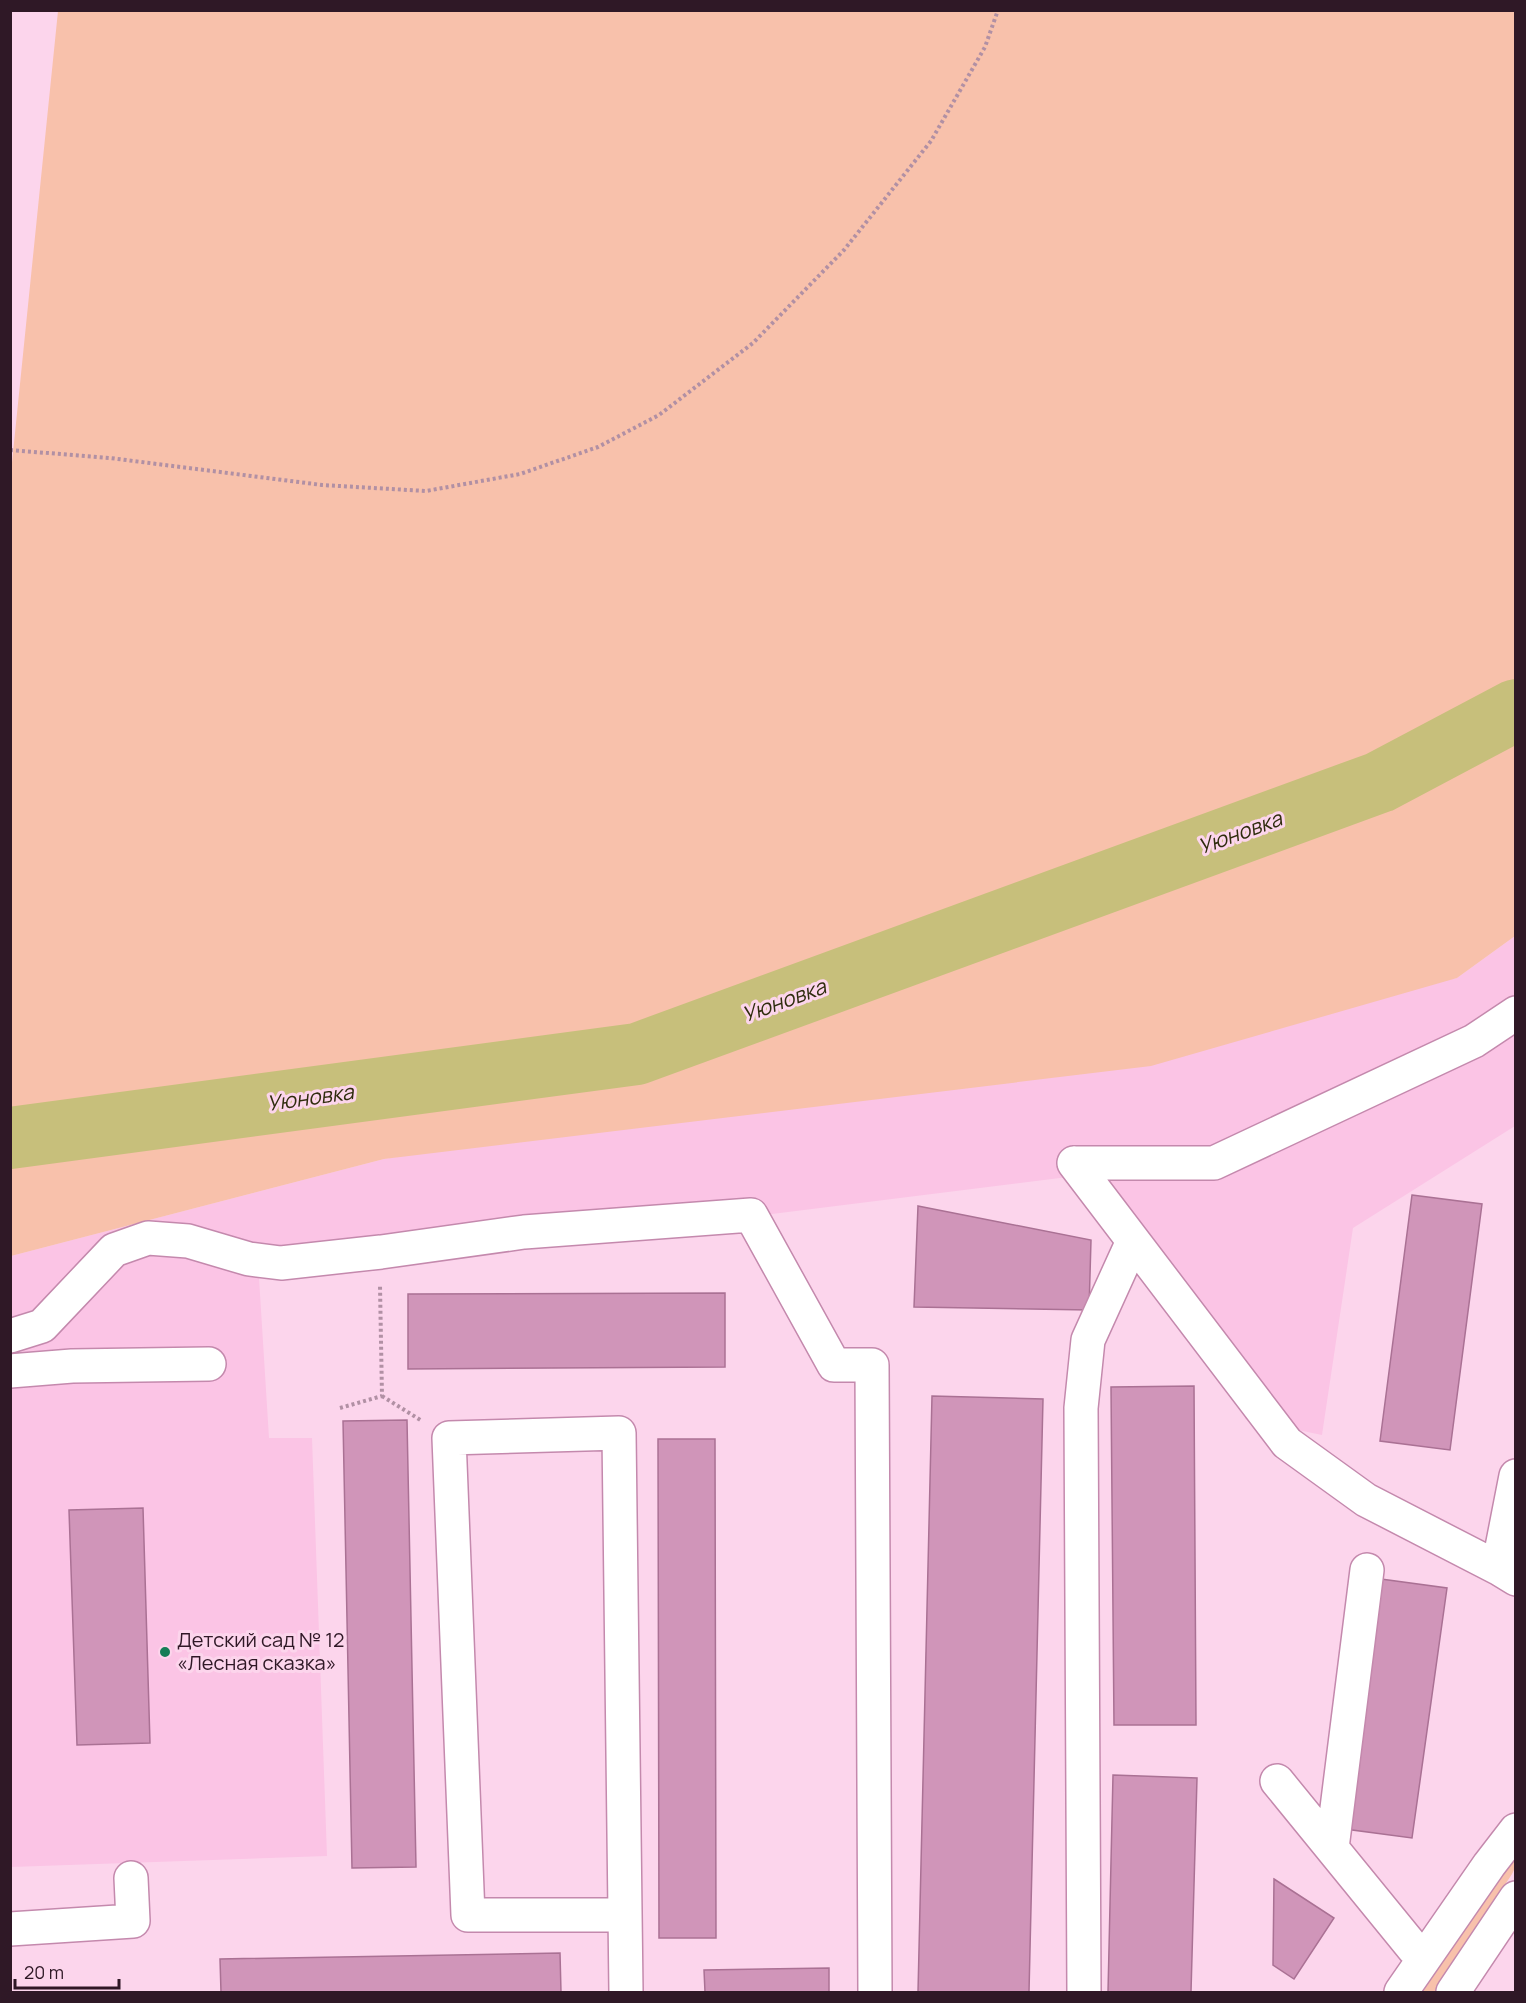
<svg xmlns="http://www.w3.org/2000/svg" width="1526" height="2003" font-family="Manrope,sans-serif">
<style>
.built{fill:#fbc4e5}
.green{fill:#f8c1ab}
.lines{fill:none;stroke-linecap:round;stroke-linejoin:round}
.river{stroke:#c7bf7b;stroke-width:62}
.building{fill:#d095b9;stroke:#aa7194;stroke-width:1.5}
.minor-casing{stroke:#c489ad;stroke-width:36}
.path{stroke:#b190a4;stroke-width:4;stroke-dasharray:3 3;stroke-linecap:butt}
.minor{stroke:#fff;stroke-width:33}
.poi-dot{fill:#157d56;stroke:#fcd5ec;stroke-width:2}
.labels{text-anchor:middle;stroke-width:6;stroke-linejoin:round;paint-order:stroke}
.poi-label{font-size:20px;fill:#2f1826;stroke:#fcd5ec;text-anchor:start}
.water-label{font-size:21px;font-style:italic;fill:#2f2c0d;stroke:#fcd5ec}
</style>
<rect width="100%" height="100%" fill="#fcd5ec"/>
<path class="built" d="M1515 936V1126L1353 1228 1322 1435 1245 1419 1247 1411 1076 1176 259 1278 269 1438H312L327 1856 11 1867V1256L384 1159 1457 978Z"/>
<path class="green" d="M58 11H1515V936L1457 978 1151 1066 384 1159 11 1256 10 482Z
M1515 1855V1868L1512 1874 1435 1992H1422Z"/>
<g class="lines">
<path class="river" d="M10 1138 637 1054 1380 782 1516 710"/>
</g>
<path class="building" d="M1412 1195 1482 1204 1450 1450 1380 1441Z
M918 1206 1091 1240 1089 1310 914 1307Z
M725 1293V1367L408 1369V1294Z
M1194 1386 1196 1725H1114L1111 1387Z
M932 1396 1043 1399 1029 1992H918Z
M407 1420 416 1867 352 1868 343 1421Z
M658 1439H715L716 1938H659Z
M143 1508 150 1743 77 1745 69 1510Z
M1381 1579 1447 1588 1412 1838 1345 1829Z
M1113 1775 1197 1778 1191 1992H1108Z
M1274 1879 1334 1918 1294 1979 1273 1965Z
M560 1953 561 1992H221L220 1959Z
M829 1968V1992H705L704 1970Z"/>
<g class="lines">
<g class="minor-casing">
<path id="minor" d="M1074 1163 1287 1443 1366 1500 1498 1568 1516 1579
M1074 1163H1214L1474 1041 1516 1013
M10 1336 42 1326 114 1250 148 1238 188 1241 249 1259 281 1263 381 1252 524 1232 751 1215 834 1365H872L875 1992
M10 1371 72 1366 209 1364
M1498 1568 1516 1476
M1277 1781 1414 1949
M1332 1848 1367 1570
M624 1915H468L449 1438 619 1433 626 1992
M10 1929 133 1921 131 1878
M1084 1992 1081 1408 1088 1340 1133 1241
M1401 1992 1489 1865 1516 1830
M1453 1992 1516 1898"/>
</g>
<path class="path" d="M10 450 110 458 322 485 426 491 520 474 598 447 659 415 753 343 844 250 931 141 985 47 998 10
M382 1396 422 1421
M340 1408 382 1396 380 1286"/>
<use href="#minor" class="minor"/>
</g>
<circle class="poi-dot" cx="165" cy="1652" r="6"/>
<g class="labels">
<g class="poi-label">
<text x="177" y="1647">Детский сад № 12<tspan x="177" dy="23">«Лесная сказка»</tspan></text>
</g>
<g class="water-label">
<text transform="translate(1240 833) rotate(-20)" y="7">Уюновка</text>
<text transform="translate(784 1001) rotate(-20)" y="7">Уюновка</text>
<text transform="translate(310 1098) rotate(-8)" y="7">Уюновка</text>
</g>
</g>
<rect width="1526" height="2003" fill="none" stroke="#2f1826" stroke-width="24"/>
<path d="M15 1979v9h104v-9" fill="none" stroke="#2f1826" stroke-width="3"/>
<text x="24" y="1979" font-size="18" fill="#2f1826" stroke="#fcd5ec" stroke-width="4.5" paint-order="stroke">20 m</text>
</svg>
